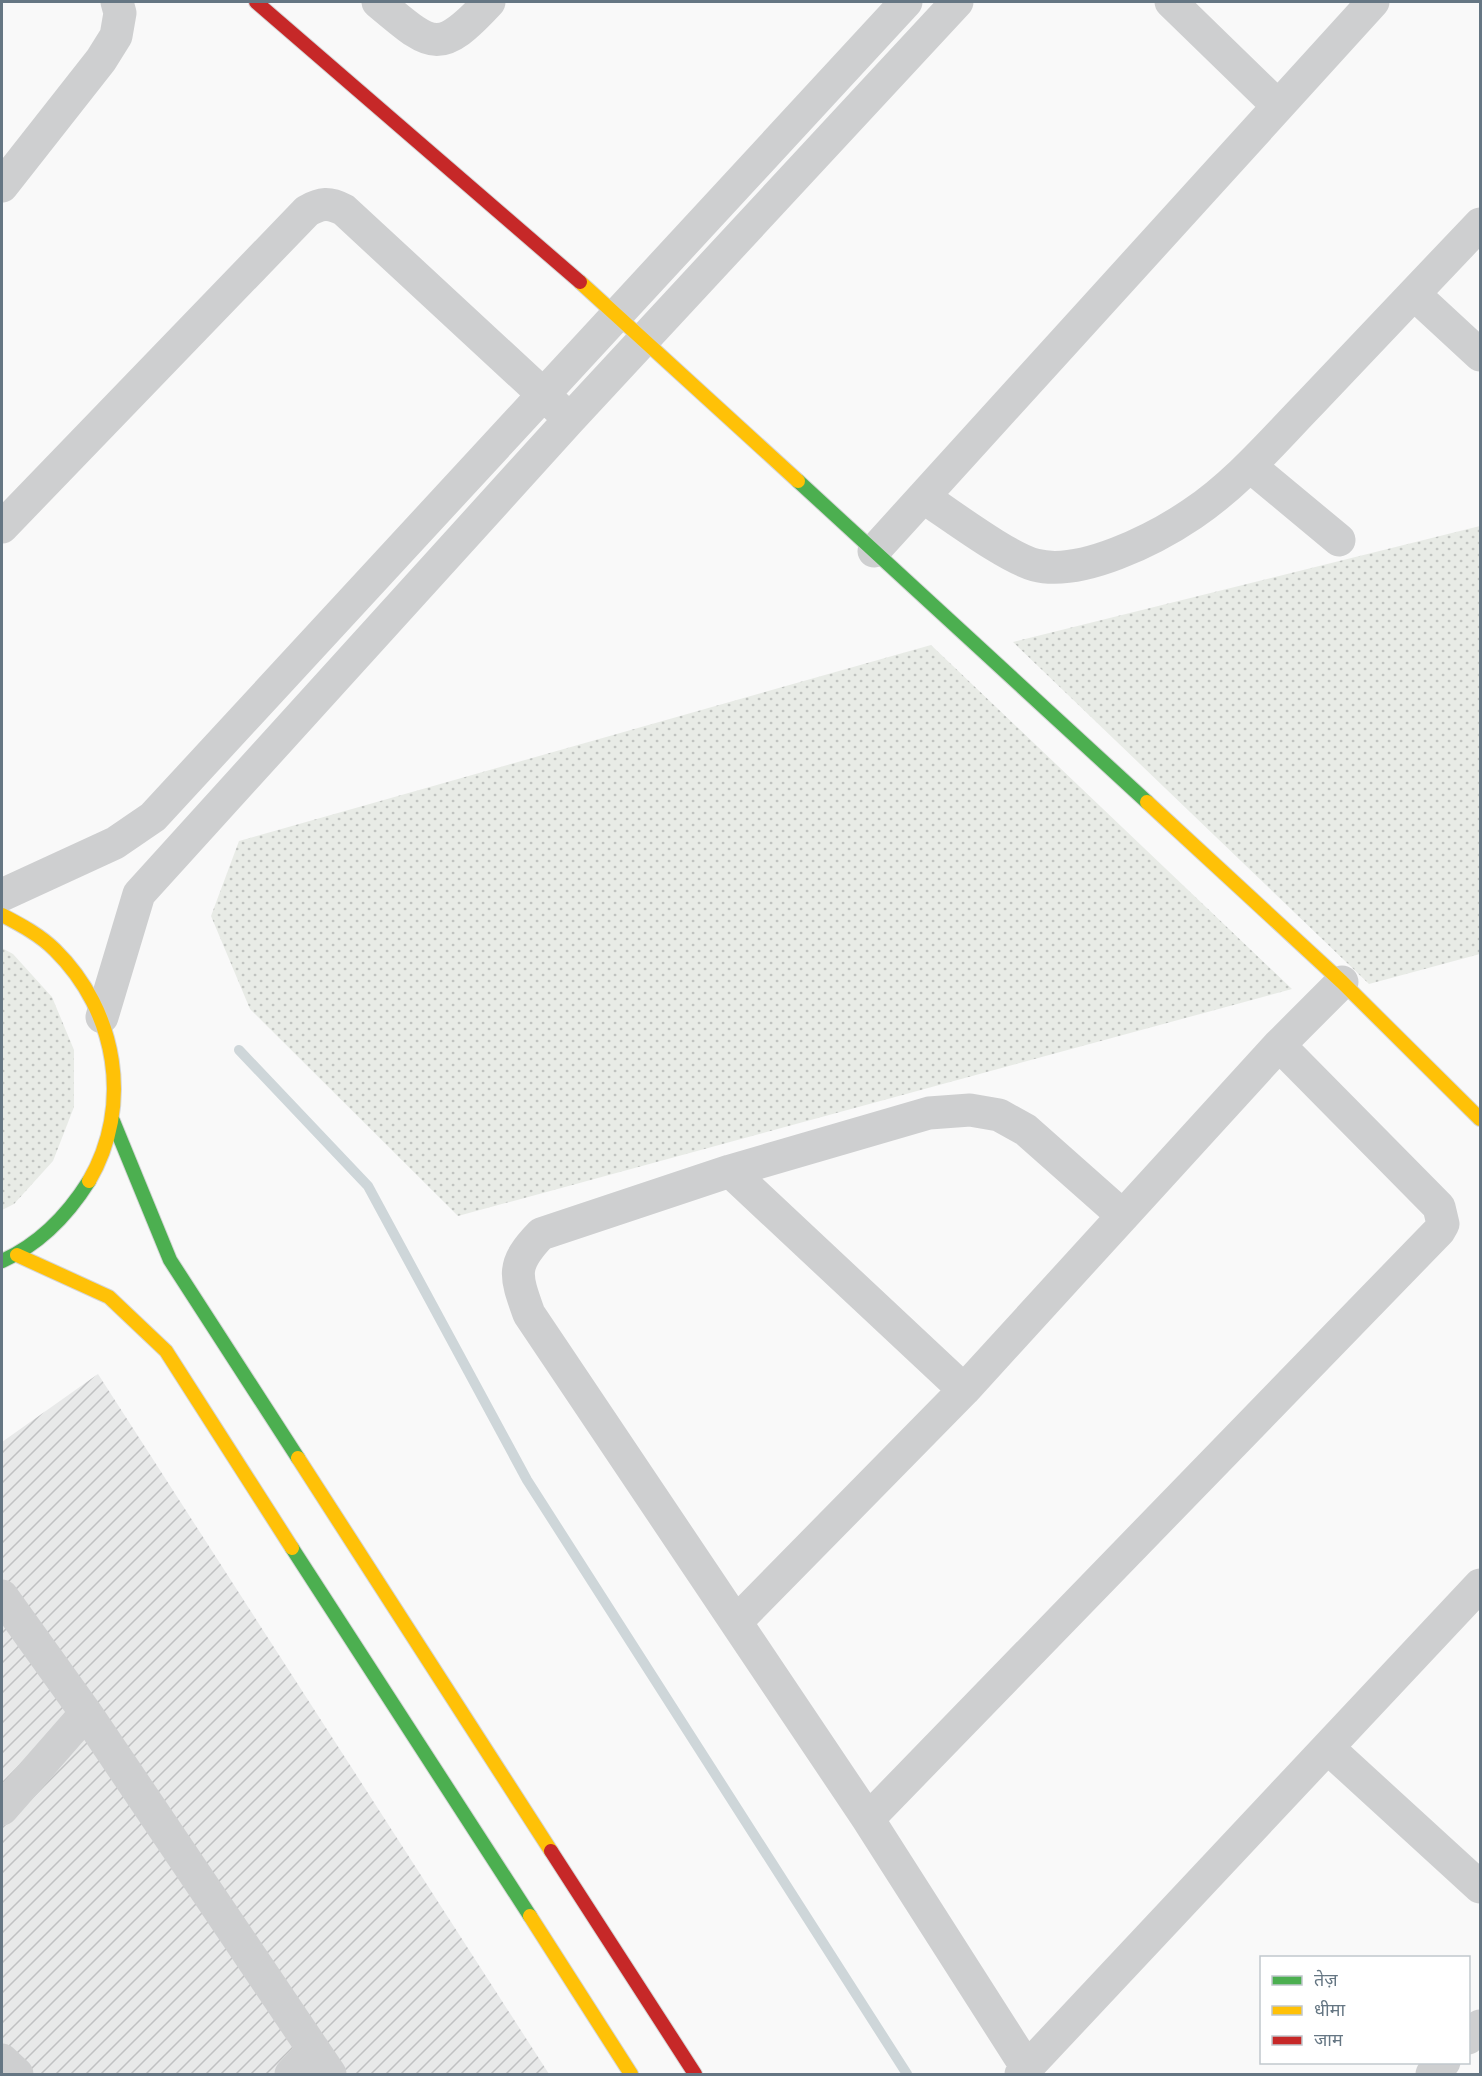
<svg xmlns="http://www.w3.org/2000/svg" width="1482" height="2076" font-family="'Asap Condensed','Noto Sans Devanagari',sans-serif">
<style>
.industrial{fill:url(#industrial-furrows)}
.park{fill:url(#park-dots)}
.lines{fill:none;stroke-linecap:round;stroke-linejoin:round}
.stream{stroke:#ced6d9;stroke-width:10}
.fast-casing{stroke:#d5d6d7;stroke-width:16}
.slow-casing{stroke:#d5d6d7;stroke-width:16}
.jam-casing{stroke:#d5d6d7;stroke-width:16}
.street{stroke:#cecfd0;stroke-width:33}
.fast{stroke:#4caf50;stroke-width:14}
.slow{stroke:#ffc107;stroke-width:14}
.jam{stroke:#c62828;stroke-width:14}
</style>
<defs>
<pattern id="industrial-furrows" width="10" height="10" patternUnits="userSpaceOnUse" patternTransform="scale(1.5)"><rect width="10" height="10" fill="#e8e9e9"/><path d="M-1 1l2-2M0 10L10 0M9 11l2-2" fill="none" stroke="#c0c1c2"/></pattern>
<pattern id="park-dots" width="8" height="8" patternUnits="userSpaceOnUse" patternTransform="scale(1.5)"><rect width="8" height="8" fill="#e8ebe6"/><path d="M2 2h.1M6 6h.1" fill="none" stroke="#c0c3c0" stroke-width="1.8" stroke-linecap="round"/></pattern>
</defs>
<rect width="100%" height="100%" fill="#f9f9f9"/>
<path class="industrial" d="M98 1374 549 2074H2V1442Z"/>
<path class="park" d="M1480 526V954L1369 984 1013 642Z
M931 645 1292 989 458 1216 250 1009 211 916 239 841Z
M2 948 13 954 52 997 74 1050V1107L53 1161 14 1204 2 1210Z"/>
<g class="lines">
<path class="stream" d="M239 1050 368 1186 527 1480 907 2074"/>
<g class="fast-casing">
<path id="fast" d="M798 481 1147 802
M113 1121 170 1260 298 1458
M2 1261C40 1244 67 1216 89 1181
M292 1548 530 1916"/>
</g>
<g class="slow-casing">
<path id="slow" d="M580 282 798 481
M1147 802 1342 982 1480 1119
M2 915C21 925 40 935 55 950 117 1011 133 1106 89 1181
M17 1255 109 1297 166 1351 292 1548
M298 1458 551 1851
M530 1916 631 2074"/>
</g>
<g class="jam-casing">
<path id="jam" d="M256 2 580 282
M551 1851 695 2074"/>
</g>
<path class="street" d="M378 2C432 47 438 57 489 2
M1171 2 1278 106
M2 186 101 60 116 36 120 13 117 2
M1414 294 1480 355
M1250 466 1339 540
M923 497C951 515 1006 557 1035 565 1081 577 1155 539 1192 514 1237 484 1274 440 1311 402 1368 342 1424 283 1480 224
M2 527 307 211C321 203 329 202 344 210L559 409
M874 551 1373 2
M2 895 115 843 153 817 906 2
M102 1017 139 894 570 419 957 2
M730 1171 964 1390
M2 1596 86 1713 330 2074
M736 1622 964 1390 1279 1045 1342 982
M1328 1748 1480 1887
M2 1809 86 1713
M868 1819 1439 1231 1443 1224 1439 1207 1279 1045
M1468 2038 1480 2026
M2 2060 17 2074
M1027 2068 868 1819 529 1314C515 1275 511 1265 541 1234L730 1171 929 1113 970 1110 999 1115 1026 1130 1123 1216
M291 2074 314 2050
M1021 2074 1480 1585
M1432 2074 1444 2062"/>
<use href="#fast" class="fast"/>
<use href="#slow" class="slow"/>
<use href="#jam" class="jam"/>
</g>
<rect width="1482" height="2076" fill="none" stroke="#657683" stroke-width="6"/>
<rect x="1260" y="1956" width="210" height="108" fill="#ffffff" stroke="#c1c8cd" stroke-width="1.5"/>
<rect x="1272" y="1976" width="30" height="9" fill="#4caf50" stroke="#c1c8cd" stroke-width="1.5"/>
<text x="1314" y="1986" font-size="18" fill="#657683">तेज़</text>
<rect x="1272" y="2006" width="30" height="9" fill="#ffc107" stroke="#c1c8cd" stroke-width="1.5"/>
<text x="1314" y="2016" font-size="18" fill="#657683">धीमा</text>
<rect x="1272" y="2036" width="30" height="9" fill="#c62828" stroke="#c1c8cd" stroke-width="1.5"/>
<text x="1314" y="2046" font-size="18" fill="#657683">जाम</text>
</svg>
